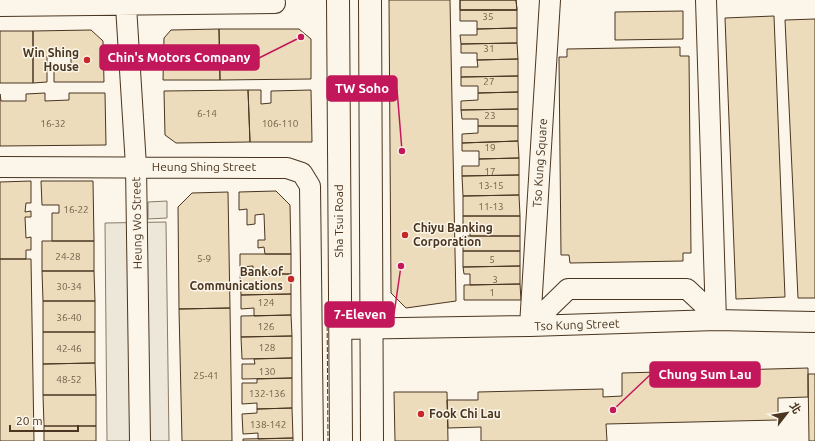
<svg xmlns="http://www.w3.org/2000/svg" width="815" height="441" font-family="Ubuntu,'Noto Sans TC',sans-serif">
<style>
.parking{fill:#ede7d9;stroke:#887966}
.building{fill:#ecdcbc;stroke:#4a3520}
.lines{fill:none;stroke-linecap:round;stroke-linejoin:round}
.street-casing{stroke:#4a3520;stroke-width:22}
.secondary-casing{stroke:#4a3520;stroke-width:24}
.street{stroke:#fbf6e9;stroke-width:20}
.secondary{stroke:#fbf6e9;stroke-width:22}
.fence{stroke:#4a3520;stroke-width:1;stroke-dasharray:5 2;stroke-linecap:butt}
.poi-dot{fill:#c62828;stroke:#fbf6e9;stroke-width:1.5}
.labels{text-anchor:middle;stroke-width:3;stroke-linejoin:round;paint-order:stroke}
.number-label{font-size:10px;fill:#725f47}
.poi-label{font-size:12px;font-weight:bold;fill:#4a3520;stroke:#fbf6e9;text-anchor:end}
.street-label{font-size:12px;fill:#4a3520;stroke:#fbf6e9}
.leader{fill:none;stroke:#c2185b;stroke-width:1.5}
.callout-dot{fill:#c2185b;stroke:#fbf6e9;stroke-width:1.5}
.callout{fill:#c2185b;stroke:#c2185b;stroke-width:1.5}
.callout-label{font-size:13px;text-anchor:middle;font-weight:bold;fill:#fff}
</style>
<rect width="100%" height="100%" fill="#fbf6e9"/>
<path class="parking" d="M167 201V218L148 219V202Z
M166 222 169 441H107L105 223Z"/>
<path class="building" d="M389 0H450L456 301 406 308 391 293Z
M460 0H516L517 10H460Z
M460 0H516L517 10H460Z
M460 10H517V28L477 29V21H460Z
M683 11V39L615 40V12Z
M774 16 785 297 736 299 725 18Z
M815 19V298H798L785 20Z
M517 28V43L461 44 460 35H477V29Z
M219 29H299L311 39V79L220 80Z
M219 29 220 80H163L164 38 171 30Z
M91 30 103 41 104 82H54V65L71 64V56H47V82L33 83V31Z
M0 31H33V83H0Z
M517 43 518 59 477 60V53H461V44Z
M680 47V56H689L691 253H683V261L570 263 569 255H561L559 57H567V49Z
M518 59V76L461 77V67H478L477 60Z
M518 76V92L478 93V86H461V77Z
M248 90 250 142 176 143 165 135 164 91Z
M248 90H261V104L271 103V91L311 90 312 142H250Z
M518 92V109L461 110V101L478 100V93Z
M45 93V101L69 100V93H105L106 145 0 146V94L1 101H26V94Z
M518 109V126H478V119H462L461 110Z
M478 126H518V141L462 143V134L478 133Z
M518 141 519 158 479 159V151H462V143Z
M519 158V175L462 176V166H479V159Z
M519 175V195L463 196 462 176Z
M31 181V203H26L25 212 31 211V217H25L26 238 31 237V250H26V259H0V182Z
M41 181H93L94 241H52V213H59V205H42Z
M276 191 290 205 291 254H265L264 247 258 248V240H265L264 214 255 215V224L247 225V209L239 210V192Z
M228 192 230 308 179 309 178 207 192 193Z
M519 195 520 216H463V196Z
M463 216H520V236H470V225H463Z
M463 236H520V251H463Z
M42 241H94V271H42Z
M463 251H520V266L463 267Z
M240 254H291V274H253V266L240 267Z
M0 259H31L34 441H0Z
M520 266V284L470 285V274H464L463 267Z
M42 271H94L95 301H43Z
M240 274H291V294L241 295Z
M520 284 521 300H464V285Z
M291 294V315L254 316V308L241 309V295Z
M43 301H95V332H43Z
M230 308 232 441H182L179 309Z
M291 315 292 336 241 337V316Z
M43 332H95V363L43 364Z
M292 336V358L242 359 241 337Z
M292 358V378L242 379V364H255L254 359Z
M95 363 96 395H43V364Z
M808 368V397L778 398V420L606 424 607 441H481V427L448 428 447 400H478V392L603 389V397L622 396V373Z
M808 374H815V441H809Z
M292 378V408L257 409V403L242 404V383H257V379Z
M394 392H447L448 441H395Z
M43 395H96V426H44Z
M292 408 293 438 258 439V433L243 434 242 414 257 413V409Z
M44 426H96V441H44Z
M293 438V441H243V439Z"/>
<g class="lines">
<g class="street-casing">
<path id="street" d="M706 0 716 320
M0 6 275 3
M126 6 136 166 140 441
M0 167 287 168 302 173 310 186 313 441
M530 326 550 0
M530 326 568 289H687L702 303 716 320
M340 329 530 326 716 320 815 322"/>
</g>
<g class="secondary-casing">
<path id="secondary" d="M338 0 341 441
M370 0 372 441"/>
</g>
<use href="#street" class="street"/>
<use href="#secondary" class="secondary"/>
<path class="fence" d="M327 305 328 441"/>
</g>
<g class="poi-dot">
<circle cx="87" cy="60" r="4"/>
<circle cx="405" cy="235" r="4"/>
<circle cx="291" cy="279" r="4"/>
<circle cx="421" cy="414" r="4"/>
</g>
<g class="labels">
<g class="number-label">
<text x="488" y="20">35</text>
<text x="489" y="52">31</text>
<text x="489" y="85">27</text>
<text x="207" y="117">6-14</text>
<text x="490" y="119">23</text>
<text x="53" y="127">16-32</text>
<text x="280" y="127">106-110</text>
<text x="490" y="151">19</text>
<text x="490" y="175">17</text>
<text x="491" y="189">13-15</text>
<text x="491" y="210">11-13</text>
<text x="76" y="213">16-22</text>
<text x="68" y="260">24-28</text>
<text x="204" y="262">5-9</text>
<text x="492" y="263">5</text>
<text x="495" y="283">3</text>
<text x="69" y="290">30-34</text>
<text x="492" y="296">1</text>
<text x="266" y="306">124</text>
<text x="69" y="321">36-40</text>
<text x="266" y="330">126</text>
<text x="267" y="351">128</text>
<text x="69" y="352">42-46</text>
<text x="267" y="375">130</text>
<text x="206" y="379">25-41</text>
<text x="69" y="383">48-52</text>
<text x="267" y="397">132-136</text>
<text x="268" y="428">138-142</text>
</g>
<g class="poi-label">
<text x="79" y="57">Win Shing<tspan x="79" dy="14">House</tspan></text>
<text x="413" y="232" text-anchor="start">Chiyu Banking<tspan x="413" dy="14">Corporation</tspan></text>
<text x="283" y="276">Bank of<tspan x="283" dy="14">Communications</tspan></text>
<text x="429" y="418" text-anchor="start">Fook Chi Lau</text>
</g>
<g class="street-label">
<text transform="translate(540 163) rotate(-86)" y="4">Tso Kung Square</text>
<text x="204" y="171">Heung Shing Street</text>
<text transform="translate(339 221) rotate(-90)" y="4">Sha Tsui Road</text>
<text transform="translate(137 223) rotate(-91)" y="4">Heung Wo Street</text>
<text transform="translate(577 325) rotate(-2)" y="4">Tso Kung Street</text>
</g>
</g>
<path class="leader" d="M301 37L259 58M402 151L397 89M401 266L394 314M613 410L650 375"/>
<g class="callout-dot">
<circle cx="301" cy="37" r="4"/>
<circle cx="402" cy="151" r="4"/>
<circle cx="401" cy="266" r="4"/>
<circle cx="613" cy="410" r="4"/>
</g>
<g class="callout">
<rect x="100" y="45" width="159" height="25" rx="4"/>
<rect x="327" y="76" width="70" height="25" rx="4"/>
<rect x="325" y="302" width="69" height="25" rx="4"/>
<rect x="650" y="362" width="110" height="25" rx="4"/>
</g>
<g class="callout-label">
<text x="179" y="62">Chin's Motors Company</text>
<text x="362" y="93">TW Soho</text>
<text x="360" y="319">7-Eleven</text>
<text x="705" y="379">Chung Sum Lau</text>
</g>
<g transform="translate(787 413) rotate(59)" stroke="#fbf6e9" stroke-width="3" paint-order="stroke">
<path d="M0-3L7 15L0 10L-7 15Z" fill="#4a3520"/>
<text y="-6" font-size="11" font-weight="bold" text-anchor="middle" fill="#4a3520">北</text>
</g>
<path d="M10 425v6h68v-6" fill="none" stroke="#4a3520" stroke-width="2"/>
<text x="16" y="425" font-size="12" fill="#4a3520" stroke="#fbf6e9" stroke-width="3" paint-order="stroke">20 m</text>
</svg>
